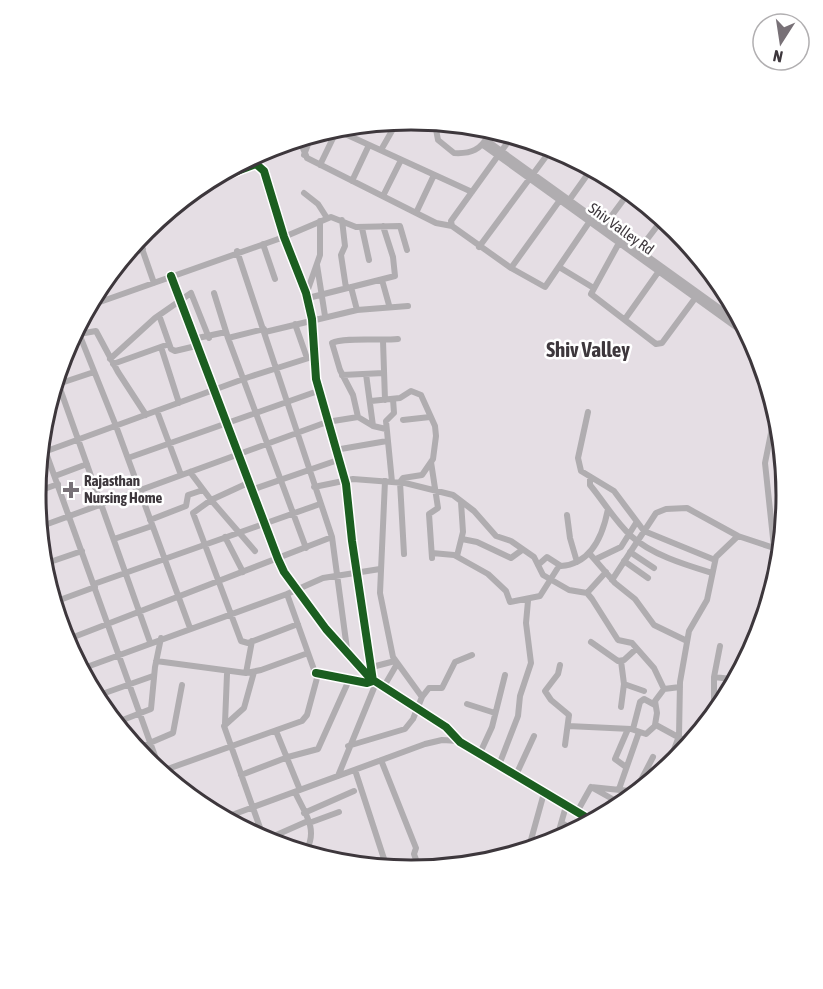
<svg xmlns="http://www.w3.org/2000/svg" width="823" height="989" font-family="'Asap Condensed',sans-serif">
<style>
.lines{fill:none;stroke-linecap:round;stroke-linejoin:round}
.minor{stroke:#b0adb0;stroke-width:6}
.cycleway-casing{stroke:#fff;stroke-width:11}
.cycleway{stroke:#1b5e20;stroke-width:8}
.poi-dot{fill:#787177;stroke:#fff;stroke-width:2}
.labels{text-anchor:middle;stroke-width:5;stroke-linejoin:round;paint-order:stroke}
.street-label{font-size:15px;fill:#3d373c;stroke:#fff}
.poi-label{font-size:15px;font-weight:bold;fill:#3d373c;stroke:#fff;text-anchor:start}
.district-label{font-size:21px;font-weight:bold;fill:#3d373c;stroke:#fff}
.rim{fill:none;stroke:#3d373c;stroke-width:3}
</style>
<rect width="100%" height="100%" fill="#e5dee4"/>
<g class="lines">
<path class="minor" d="M435 124 438 140 454 153C471 154 481 150 489 134
M343 133 472 192
M510 139 451 221 452 226 511 268 545 287 590 221
M486 140 740 323
M300 141 307 158 436 223 452 226
M483 145 736 327 745 332
M381 150 397 122
M258 154 260 165
M304 155 310 139
M320 165 335 134
M229 174 256 164 264 171 284 237 306 293 312 319 316 379 346 484 352 541 373 681 367 683 316 673
M352 181 369 145
M304 193 318 204 327 218
M383 196 401 160
M570 199 590 171
M416 213 434 175
M342 220 345 246 341 255 346 288
M668 223 678 230
M604 226 627 195
M362 228 369 260
M139 240 154 283
M619 243 591 294 656 344 662 343 696 297
M263 244 275 279
M479 247 553 147
M639 250 661 221 666 222
M237 251 332 537 347 649
M130 254 143 249
M317 265 325 316
M559 267 592 287
M511 268 560 200
M171 276 278 559 284 572 326 629 370 678 446 727 460 742 589 819
M382 280 389 305
M351 287 357 310
M307 292 320 255V221
M214 293 228 338 306 548
M308 298 395 276 393 257 383 226
M97 303 284 237 331 217 356 227 400 226 407 250
M159 315 171 349 175 351 196 346
M625 319 659 271
M295 324 307 358
M78 331 116 426 190 628
M265 332 357 310 408 306
M79 334 96 331 118 372 146 415
M228 338 264 329
M193 339 226 332
M383 341 385 400
M161 347 179 403
M110 359 155 318 191 293 209 338
M113 364 169 344
M366 374 373 426
M342 375 384 373
M58 383 150 642
M58 384 94 372
M371 401 400 398 411 391 421 395 435 426 436 436 433 459 422 475 403 478 400 482 404 554
M157 411 181 475
M588 412 578 458 581 471 614 491 644 531 715 560
M358 417 353 395 340 370 332 343C344 337 381 341 398 339
M403 420 430 417
M773 423 765 463 775 557
M45 450 160 770
M335 450 387 441
M44 452 249 377 315 356
M128 458 318 391
M431 462 438 508 429 514 432 558
M190 472 211 500 255 551
M55 476 87 464
M590 477V485C604 502 615 521 631 536 652 555 686 565 712 573
M392 482 386 421 394 413 393 399
M248 483 211 500 193 513 241 641 248 643 298 624
M314 487 353 479 405 483 453 495 474 511 496 536 511 541 534 557 543 575 569 590 587 593 592 599 618 640 632 643 654 668 664 689
M251 490 338 460
M36 492 58 484
M567 515 570 538 577 562
M150 520 186 506 188 495 203 490
M42 526 327 422 358 417 373 426 386 429
M225 537 243 572
M114 539 152 526
M462 539 477 542 511 558 522 550
M630 552 654 568
M432 553 454 555 488 574 506 591 510 602 540 596 559 566
M589 553 615 583 635 599 654 625 687 641
M457 556 463 532 461 502
M596 559 621 547 636 523
M624 561 648 578
M50 562 82 551
M538 565 547 557 561 566C592 564 603 535 608 509
M612 580 656 513 666 509 687 508 738 536 774 548
M94 584 320 504
M587 593 606 572
M57 599 80 661
M57 601 95 587
M66 640 332 537
M591 642 618 661 624 660 636 649
M744 660V659
M156 661 246 673 261 670 308 653
M560 665 558 674 545 691 551 700 569 715 565 745
M372 667 395 661
M84 668 287 594
M254 672 244 708 224 726 264 839
M246 673 252 641
M714 677 731 679
M624 684 644 691
M383 688 397 664
M102 694 153 676
M422 697 429 688H442L455 662 472 655
M467 704 495 713
M714 705V677L720 646
M621 707 624 684 621 661
M120 721 151 709 155 667 161 638
M225 723 227 674
M655 725 657 713 655 701 664 689 680 687
M568 726 631 729 646 734 656 725 689 743
M633 729 640 702 644 699 655 705
M276 731 300 790
M348 746 405 729 413 719 422 697 393 657 380 593 385 481
M138 748 173 733 182 685
M480 753 492 727 505 675
M381 760 416 848 414 854 419 868
M499 765 518 716 520 696 531 663 526 623 528 601
M668 766 679 736 680 682 689 631 707 600 716 557 738 536
M626 767 615 759 628 729
M355 770 386 865
M162 771 302 721 307 715 317 678 287 594 323 578 380 569
M241 775 288 757 318 749 349 680
M516 775 534 736
M338 776 376 683
M638 786 653 757
M591 787 616 801
M619 789 639 732
M295 792C304 812 318 828 307 849
M577 812 591 787 630 791
M304 813 354 791
M229 816 425 744 442 740 459 741
M309 823 339 812
M562 823 573 830
M265 840 308 821
M556 841 566 806
M529 847 544 793"/>
<g class="cycleway-casing">
<path id="cycleway" d="M229 174 256 164 264 171 284 237 306 293 312 319 316 379 346 484 352 541 373 681 367 683 316 673
M171 276 278 559 284 572 326 629 370 678 446 727 460 742 589 819"/>
</g>
<use href="#cycleway" class="cycleway"/>
</g>
<path class="poi-dot" d="M68 481h6v6h6v6h-6v6h-6v-6h-6v-6h6z"/>
<g class="labels">
<g class="street-label">
<text transform="translate(621 229) rotate(36)" y="5">Shiv Valley Rd</text>
</g>
<g class="poi-label">
<text x="84" y="486">Rajasthan<tspan x="84" dy="17">Nursing Home</tspan></text>
</g>
<g class="district-label">
<text x="588" y="357">Shiv Valley</text>
</g>
</g>
<path d="M0 0H823V989H0ZM46 495a365 365 0 1 1 730 0a365 365 0 1 1-730 0Z" fill="#fff" fill-rule="evenodd"/>
<path class="rim" d="M46 495a365 365 0 1 1 730 0a365 365 0 1 1-730 0Z"/>
<g transform="translate(781 42) rotate(192)"><circle r="28" fill="#ffffff" stroke="#b1afb1" stroke-width="1.5"/>
<path d="M0-4.5L10 22L0 15L-10 22Z" fill="#787177"/>
<text y="-9" font-size="16" font-weight="bold" text-anchor="middle" fill="#3d373c">N</text>
</g>
</svg>
